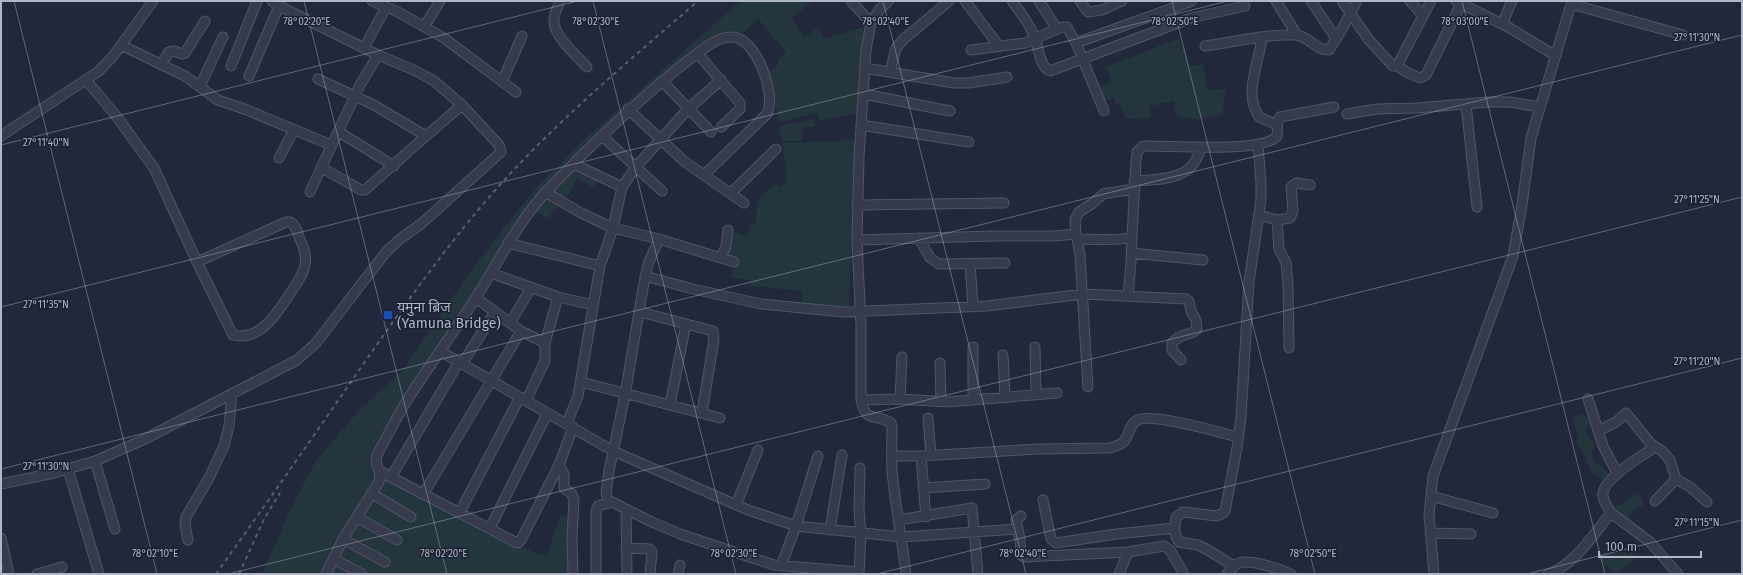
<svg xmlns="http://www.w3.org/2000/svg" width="1743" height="575" font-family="'Fira Sans','Noto Sans Devanagari',sans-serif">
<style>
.green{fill:#23353d}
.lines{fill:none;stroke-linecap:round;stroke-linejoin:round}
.minor-casing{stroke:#505567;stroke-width:11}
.minor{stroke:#353b4c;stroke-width:9}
.rail{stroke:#575e73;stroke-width:2;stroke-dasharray:4 4;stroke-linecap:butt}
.ticks{fill:none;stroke:#b0b5c8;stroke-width:1;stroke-opacity:0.45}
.transit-dot{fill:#1a4fb4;stroke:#1b2031;stroke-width:1.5}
.labels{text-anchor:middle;stroke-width:3;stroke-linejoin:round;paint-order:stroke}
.poi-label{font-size:14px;fill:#b0b5c8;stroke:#1b2031;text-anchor:start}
.ticks-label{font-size:10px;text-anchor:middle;fill:#b0b5c8;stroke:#1b2031;stroke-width:3;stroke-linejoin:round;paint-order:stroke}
</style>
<rect width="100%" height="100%" fill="#21283c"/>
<path class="green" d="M740 1H813L791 18 804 37 818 28 825 38 864 27 859 113 819 121 817 113 779 122 772 88 774 87 768 73 779 64 778 60 786 52 758 19 732 43 719 41 666 80 580 162 600 174 594 188 577 178 565 201 547 218 533 210 410 400 389 437 388 444 379 463 419 484 534 553 547 555 560 515 572 517 570 574H262L289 513 315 462 362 407 402 371 468 275 510 220 539 185 586 138Z
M1179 38 1182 49H1185L1189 66 1203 64 1207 90 1225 89 1223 115 1198 119 1177 116 1174 101 1149 106 1151 117 1137 120 1125 118 1119 103 1116 104 1114 98 1103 101 1098 88 1111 81 1106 67Z
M814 119 816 126 801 129 803 141H782L779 126Z
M856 140 849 307 802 304V291L751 286V281L731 277 734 258 725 256 731 231 748 236 749 225H755L758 199 775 184 780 187 787 181 782 143Z
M1582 414 1588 417 1591 425 1587 428 1586 433 1594 442 1595 446 1591 454 1594 462 1604 468 1609 475 1605 482C1601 478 1595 476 1592 472 1584 462 1588 454 1576 444L1577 434 1573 418Z
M1637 494 1643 499V505L1633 510 1629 517 1640 527 1638 532 1612 508C1621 506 1628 498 1637 494Z
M1613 543 1628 555 1633 549 1638 555 1616 574 1599 560Z"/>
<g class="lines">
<g class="minor-casing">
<path id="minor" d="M372 1 398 12 444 38 516 92
M560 1C558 7 553 15 554 22 554 36 577 56 587 67
M851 1 871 23
M889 1 880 9 871 23 866 50 859 158 857 240 861 327V400C867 425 874 412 891 423L892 427C892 441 891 456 892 470 895 505 902 539 906 574
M965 1 999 46
M1012 1C1021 13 1031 26 1036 41 1039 50 1040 67 1050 71L1191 18 1245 6
M1039 1 1057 29
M1080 1 1088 12 1102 10 1122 1
M1276 1 1297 35
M1311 1 1335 37
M1342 1 1369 40 1393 66 1398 64 1423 16
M1410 1 1423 16 1431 1
M1456 1 1508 27 1556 56
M1571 4 1683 35
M1502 24 1512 1
M424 27 440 1
M1262 38C1259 63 1243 93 1259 117L1277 125
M1076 43 1192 1
M121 45 185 76 218 100 247 110 331 145
M1205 46C1234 42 1265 34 1295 35 1308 35 1316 51 1329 50L1341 31 1357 1
M364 48 386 7
M971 50 1025 43 1062 27H1067L1076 43 1104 111
M698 54 740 103V109L721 127
M378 55 360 85 322 166 324 169 361 190H365L426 136 462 105
M161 65 169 52 174 51 182 54 185 53 205 21
M231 66 257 1
M1397 66 1408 73 1420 78 1426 75 1461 4
M865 68 954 83H969L1007 77
M890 72 896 48 904 39 949 1
M249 76 279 6
M318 79 374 105 426 136
M87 81 117 117 154 168 197 262 233 335C261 342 279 310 291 292 297 283 304 274 305 264 307 255 303 246 299 237 297 231 296 225 290 222H286L197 262
M662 81 711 132
M502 82 522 36
M200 86 223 37
M864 94 950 111
M1466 104 1477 207
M628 109 685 162 744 203
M1347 114 1377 109 1417 108 1488 102H1510L1539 107
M861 125 969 142
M339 132 394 166
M1 136 99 71 114 55 153 1
M602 136 662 191
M279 158 294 130
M574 164 622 187
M1134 181C1163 179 1193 181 1201 147
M310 192 322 166
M545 192 581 213 613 228 659 239 734 262
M731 193 776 149
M857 205 1004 203
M1259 215 1277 220 1290 218 1293 211 1291 187 1296 183 1310 185
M1277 220 1279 249 1286 263 1288 284 1289 348
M919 238 930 258 939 264 1005 263
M659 239 648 264 643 288 625 395 609 471 606 493 608 500 652 522 680 534 774 565 859 572
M1077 239C1088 239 1125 241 1132 237L1136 161 1137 152 1143 146C1167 145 1263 154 1277 136L1278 120 1280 117 1334 107
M857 240 994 236H1054L1076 234
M508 243 600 266
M1131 253 1203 260
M721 258 726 246 728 230
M970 264 973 307
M491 273 558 297 593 305
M645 276 693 289 761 304 843 312 987 306 1083 294 1186 299 1189 301 1191 311 1196 320 1197 329C1192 336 1181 332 1172 343V350L1181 360
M1128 296 1131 262 1132 237
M476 298 521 331 545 343V361L526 401
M640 312 713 331 714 339 702 413
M510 323 531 288
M545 343 558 297
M973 347V399
M1035 347 1036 395
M440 351 613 451 748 510 796 526 902 537 1018 529
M1003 355 1005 398
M940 363 941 401
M462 364 495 312
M581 382 720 418
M1088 387 1080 255 1076 233 1075 220 1079 212 1093 203 1103 194 1134 189
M900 399 902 357
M1588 399 1603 446 1617 473
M861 400 900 399 947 402 1057 393
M670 405 686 324
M928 418 931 455
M567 423 578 396 600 266 613 228 622 187 636 167 688 109 721 80
M1598 431 1616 422 1626 413 1651 444 1662 451 1670 460 1676 479 1690 487 1707 502
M892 456H921L1038 449 1110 448C1134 442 1124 430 1136 421 1149 411 1221 433 1238 437
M921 456 926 517
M95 461 115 529
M559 465 564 474V488L571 493 574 499 572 538 573 574
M68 469 99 574
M379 471 517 543 521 540 559 465 573 427
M391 477 459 362
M1 484 54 473 95 461 143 440 297 360 316 343 386 252 400 239 421 224 501 152 499 145 462 105 434 81 414 70 378 55 279 6 272 1
M923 488 985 484
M371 493 411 517
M424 493 521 331
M1431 496 1493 513
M1043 500 1051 539 1056 543 1117 534 1175 528
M1655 501 1676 479
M736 505 758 450
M626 510 627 574
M460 512 520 397
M1611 513 1650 542 1678 574
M1021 516 1016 520 1020 539 1021 555 1024 557 1128 552
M357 517 397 540
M898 520 972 508 978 574
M490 528 547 414
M830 530 842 455
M1430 533 1471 534
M1 538 9 574
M343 539 385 562
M188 540 185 525 186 517 209 478 224 446 229 426 232 393
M626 548 650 549 652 552 650 574
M334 559 362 574
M781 566 796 526 818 456
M1234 566 1206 549 1198 545 1179 542C1173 534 1175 525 1176 517L1183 512 1217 516 1223 513 1225 511 1237 448 1241 417 1249 282 1261 200V183L1258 144
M37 574 62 567
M326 574 343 539 379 482C383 471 372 464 378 453 388 435 397 416 408 399 430 364 455 331 477 296 499 261 517 224 545 193 556 181 568 170 579 158 614 124 648 92 686 62 699 53 713 38 731 37 755 35 777 94 767 114L704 175
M596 574V511L598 506 612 502
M678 574 680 565
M859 574 861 534 859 511 860 468
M1119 574 1128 552 1164 546 1170 550 1184 574
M1227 574C1231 570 1234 565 1239 563 1251 559 1279 569 1291 574
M1434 574 1429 515 1433 476 1513 256 1522 205 1531 138 1572 1
M1548 574C1574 566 1594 533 1611 513 1608 508 1604 502 1603 496 1600 480 1643 455 1655 447"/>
</g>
<use href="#minor" class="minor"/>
<path class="rail" d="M216 574C264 507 311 440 357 373 402 309 447 244 499 186 559 119 630 60 698 1
M239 574 264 519 280 493"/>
</g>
<path class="ticks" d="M14 1 157 574M304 1 447 574M593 1 736 574M883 1 1026 574M1172 1 1315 574M1462 1 1605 574M1 145 578 1M1 307 1228 1M1 469 1742 35M228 574 1742 197M877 574 1742 358M1527 574 1742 520"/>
<rect class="transit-dot" x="383" y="310" width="10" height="10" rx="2"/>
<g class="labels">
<g class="poi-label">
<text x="397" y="312">यमुना ब्रिज<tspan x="397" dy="16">(Yamuna Bridge)</tspan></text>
</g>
</g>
<g class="ticks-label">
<text x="886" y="25">78°02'40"E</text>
<text x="1175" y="25">78°02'50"E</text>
<text x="307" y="25">78°02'20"E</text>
<text x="596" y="25">78°02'30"E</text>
<text x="1465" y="25">78°03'00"E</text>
<text x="1697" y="41">27°11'30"N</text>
<text x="46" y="146">27°11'40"N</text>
<text x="1697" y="203">27°11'25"N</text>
<text x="46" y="308">27°11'35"N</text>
<text x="1697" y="365">27°11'20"N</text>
<text x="46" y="470">27°11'30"N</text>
<text x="1697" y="526">27°11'15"N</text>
<text x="155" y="557">78°02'10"E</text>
<text x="444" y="557">78°02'20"E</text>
<text x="734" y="557">78°02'30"E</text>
<text x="1023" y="557">78°02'40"E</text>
<text x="1313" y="557">78°02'50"E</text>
</g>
<rect width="1743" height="575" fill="none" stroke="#b0b5c8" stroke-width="4"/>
<path d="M1599 551v6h102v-6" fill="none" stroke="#b0b5c8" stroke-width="2"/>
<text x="1605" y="551" font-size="12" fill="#b0b5c8" stroke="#1b2031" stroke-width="3" paint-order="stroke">100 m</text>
</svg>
